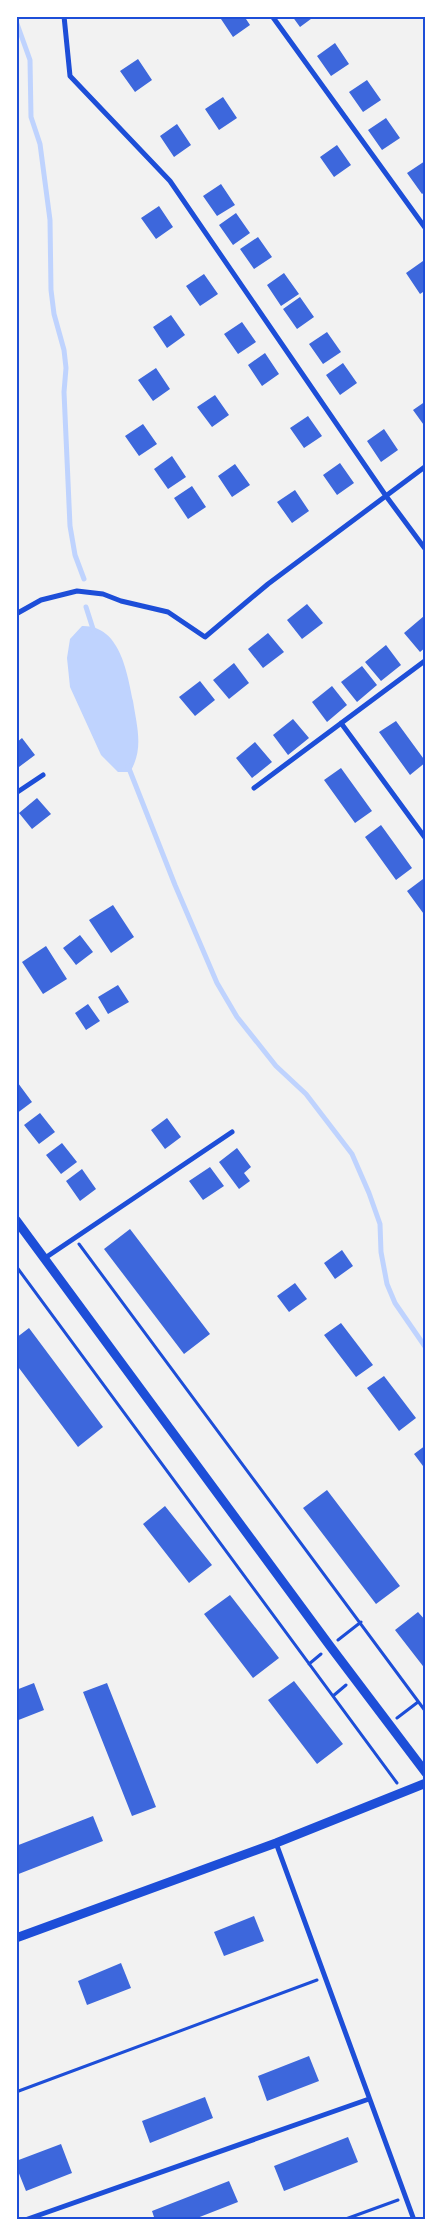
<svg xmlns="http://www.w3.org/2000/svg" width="442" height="2236" font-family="Helvetica,sans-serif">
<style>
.water{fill:#bfd3fe}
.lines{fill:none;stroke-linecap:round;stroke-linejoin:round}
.stream{stroke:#bfd3fe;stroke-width:5}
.building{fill:#3d67dc}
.path{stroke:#1d4ed8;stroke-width:3}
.minor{stroke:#1d4ed8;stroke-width:5}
.tertiary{stroke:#1d4ed8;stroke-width:9}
.secondary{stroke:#1d4ed8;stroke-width:9}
.neatline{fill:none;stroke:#1d4ed8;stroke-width:2}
</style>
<rect width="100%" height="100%" fill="#f2f2f2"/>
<path class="water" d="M82 626C120 625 127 672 133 701 137 727 144 749 130 772H118L101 755 70 687 67 658 70 639Z"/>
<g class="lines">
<path class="stream" d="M16 21 30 60 31 117 40 144 50 220 51 290 54 314 64 350 66 368 64 392 70 526 75 555 84 579
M86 607 94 632
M128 766 175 885 217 983 237 1017 276 1066 306 1094 352 1154 369 1193 380 1224 381 1252 387 1284 395 1303 426 1348"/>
</g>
<path class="building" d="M219 16H244L250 25 233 37Z
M292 16H315L300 27Z
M335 43 349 64 331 76 317 56Z
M138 59 152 80 135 92 120 71Z
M367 80 381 100 363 112 349 92Z
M223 97 237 118 219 130 205 109Z
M386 118 400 138 382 150 368 130Z
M177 124 191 145 174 157 160 136Z
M337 145 351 165 334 177 320 157Z
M425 161 426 191 422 194 407 173Z
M221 184 235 205 217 216 203 196Z
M159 206 173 227 156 239 141 218Z
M236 213 250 233 233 245 219 225Z
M258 237 272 257 254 269 240 249Z
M423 261 426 265V290L420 294 406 273Z
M284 273 299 294 281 306 267 285Z
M204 274 218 294 200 306 186 286Z
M300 297 314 317 297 329 283 309Z
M171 315 185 335 167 348 153 327Z
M242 322 256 342 238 354 224 334Z
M327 332 341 352 323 364 309 344Z
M265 353 279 374 262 386 248 365Z
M343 363 357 383 340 395 326 375Z
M156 368 170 389 153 401 138 380Z
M215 395 229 415 212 427 197 407Z
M426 401V428L413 410Z
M308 416 322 436 304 448 290 428Z
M143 424 157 444 139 456 125 436Z
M384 429 398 450 381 462 367 441Z
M172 456 186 477 168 489 154 469Z
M340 463 354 483 337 495 323 475Z
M235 464 250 485 232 497 218 476Z
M192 486 206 507 188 519 174 498Z
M295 490 309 511 292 523 277 502Z
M307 604 323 623 302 639 287 620Z
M424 616 426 647 420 652 404 633Z
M268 633 284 652 263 668 248 649Z
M386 645 401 665 381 681 365 662Z
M234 663 249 683 229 699 213 680Z
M362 666 377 685 357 702 341 682Z
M200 681 215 700 195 716 179 697Z
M332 686 347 705 327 722 312 702Z
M293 719 309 738 288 755 273 735Z
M396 721 426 762 410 775 379 732Z
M22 738 35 755 19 767 16 764V743Z
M255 742 272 762 252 778 236 758Z
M341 768 372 811 355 823 324 780Z
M37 798 51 814 32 829 19 813Z
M381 825 412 868 396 880 365 837Z
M423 879 426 883V917L407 891Z
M113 905 134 937 111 953 89 920Z
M80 935 93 952 76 965 63 948Z
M46 946 67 979 43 994 22 962Z
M118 985 129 1002 108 1014 98 997Z
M88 1004 100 1021 86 1030 75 1013Z
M18 1083 32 1102 16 1114V1084Z
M40 1113 55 1132 39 1144 24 1125Z
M167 1118 181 1137 165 1149 151 1130Z
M62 1143 77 1162 61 1174 46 1155Z
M237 1148 251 1167 244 1173 250 1181 239 1189 219 1162Z
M210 1167 224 1186 203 1200 189 1181Z
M82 1169 96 1189 80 1201 66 1181Z
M130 1229 210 1334 184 1354 104 1249Z
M342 1250 353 1266 335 1279 324 1263Z
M295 1283 307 1299 289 1312 277 1296Z
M341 1323 373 1365 356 1377 324 1335Z
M29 1328 103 1427 78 1447 16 1364V1338Z
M384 1376 416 1418 399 1431 367 1388Z
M426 1445V1470L414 1454Z
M327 1490 400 1586 376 1604 303 1508Z
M165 1506 212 1565 189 1583 143 1524Z
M230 1595 279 1658 253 1678 204 1614Z
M418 1612 426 1621V1670L395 1630Z
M294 1681 343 1744 317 1764 268 1700Z
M34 1683 44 1710 16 1721V1690Z
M107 1683 156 1807 132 1816 83 1692Z
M93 1816 103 1841 16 1875V1846Z
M254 1916 264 1941 224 1956 214 1932Z
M121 1963 131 1988 87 2005 78 1981Z
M309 2056 319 2081 267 2101 258 2076Z
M205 2097 213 2118 150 2143 142 2121Z
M348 2137 358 2162 284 2191 274 2166Z
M61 2144 72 2173 26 2191 16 2166V2161Z
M229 2181 238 2202 192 2220H155L152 2211Z"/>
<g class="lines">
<path class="path" d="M79 1244 426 1712
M16 1266 397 1783
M338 1640 361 1622
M309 1664 321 1654
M333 1696 346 1685
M397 1718 418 1702
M16 2092 317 1980
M343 2220 398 2200"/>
<path class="minor" d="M64 16 70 76 170 181 386 496 426 550
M272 16 426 229
M16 614 41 600 77 591 103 594 121 601 168 612 205 637 268 584 426 466
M341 723 426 839
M254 788 426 660
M16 793 43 775
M45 1258 232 1132
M276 1843 414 2220
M25 2220 369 2099"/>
<path class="tertiary" d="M16 1938 276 1843 426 1783"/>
<path class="secondary" d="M16 1220 330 1646 426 1773"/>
</g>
<rect width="442" height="2236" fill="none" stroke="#ffffff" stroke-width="35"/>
<rect x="18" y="18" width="406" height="2200" class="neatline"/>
</svg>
